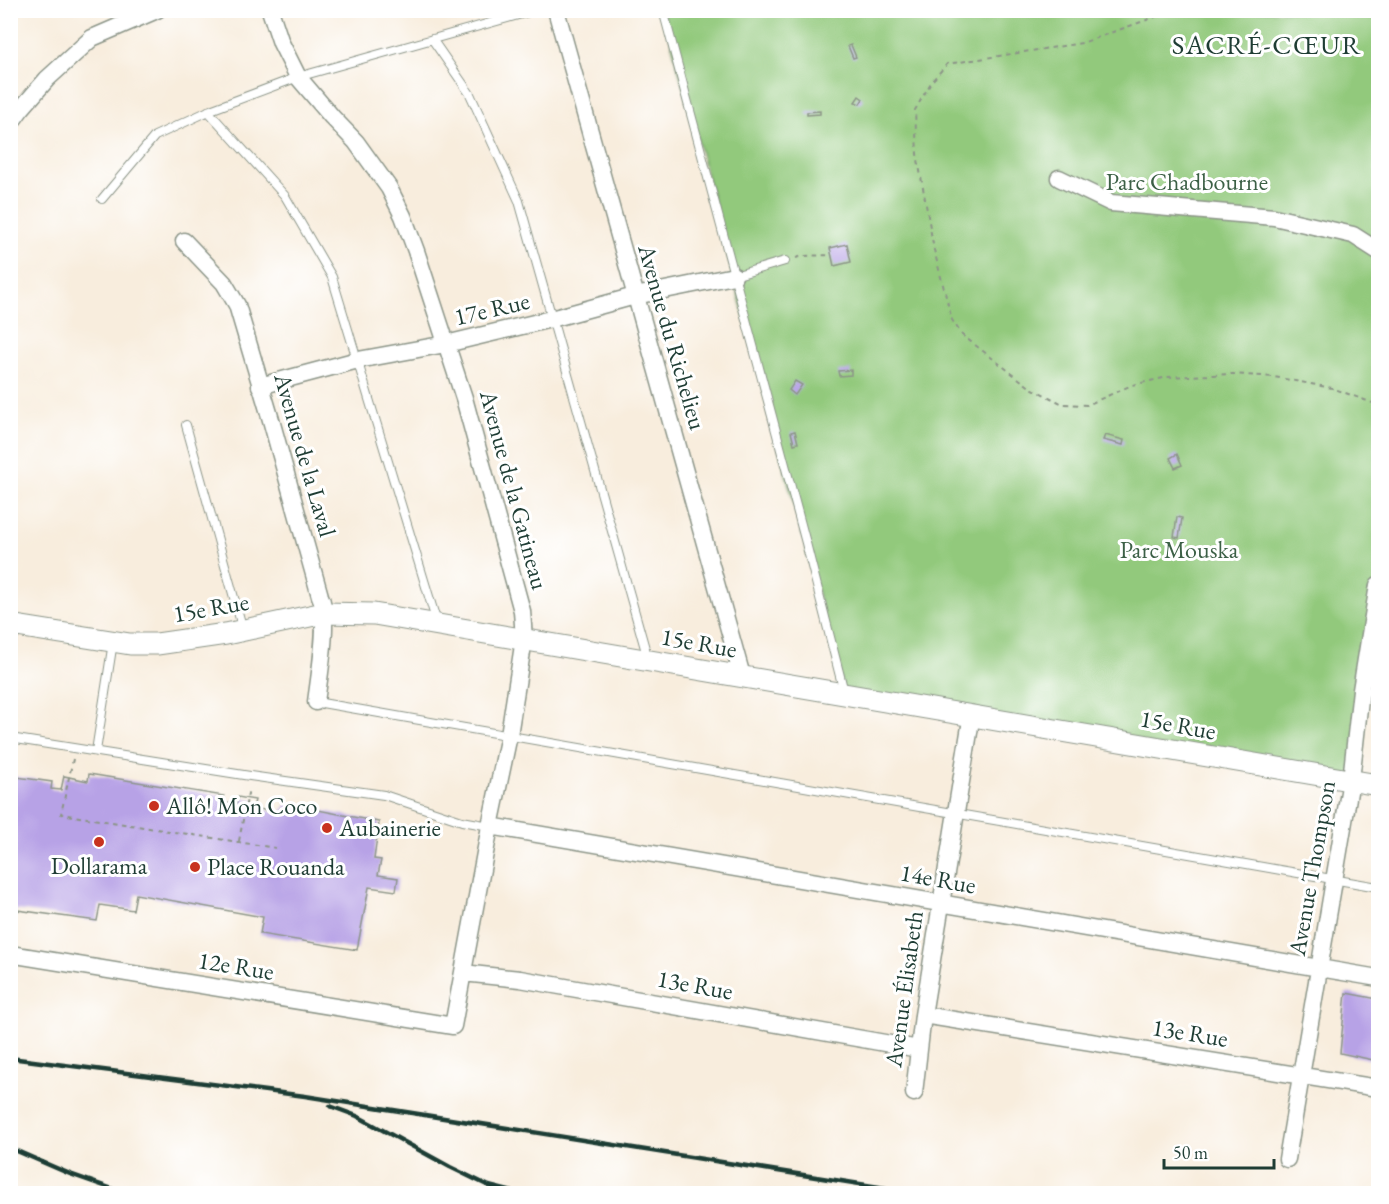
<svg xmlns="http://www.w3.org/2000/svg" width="1389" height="1204" font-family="'EB Garamond',serif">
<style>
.green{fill:#92c97c;stroke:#588358;stroke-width:1.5}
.building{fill:#b7a2e6}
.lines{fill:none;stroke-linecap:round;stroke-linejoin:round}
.service-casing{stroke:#8c9588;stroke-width:10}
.minor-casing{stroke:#8c9588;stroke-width:19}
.tertiary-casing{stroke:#8c9588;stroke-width:23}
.path{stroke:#8c9588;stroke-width:2;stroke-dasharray:4.5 4.5;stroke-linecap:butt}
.service{stroke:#fff;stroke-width:8}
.minor{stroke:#fff;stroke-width:16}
.tertiary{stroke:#fff;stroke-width:21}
.rail{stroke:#1f3d34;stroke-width:4.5}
.poi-dot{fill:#c8321e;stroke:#fff;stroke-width:2}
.labels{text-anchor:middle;stroke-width:6;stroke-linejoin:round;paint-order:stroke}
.park-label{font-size:24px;fill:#3c6046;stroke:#fff}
.street-label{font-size:24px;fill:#1f3d34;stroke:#fff}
.poi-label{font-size:24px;fill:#1f3d34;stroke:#fff;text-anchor:start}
.quarter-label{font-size:27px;letter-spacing:1.5px;fill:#1f3d34;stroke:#fff}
</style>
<rect width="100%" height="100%" fill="#fff"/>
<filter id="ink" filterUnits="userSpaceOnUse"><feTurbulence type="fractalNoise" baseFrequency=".0167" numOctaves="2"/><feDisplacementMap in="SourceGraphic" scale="12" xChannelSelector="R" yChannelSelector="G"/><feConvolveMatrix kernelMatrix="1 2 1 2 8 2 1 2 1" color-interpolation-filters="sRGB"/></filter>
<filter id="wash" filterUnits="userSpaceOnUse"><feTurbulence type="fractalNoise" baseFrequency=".008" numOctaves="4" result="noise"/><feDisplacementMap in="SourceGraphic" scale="24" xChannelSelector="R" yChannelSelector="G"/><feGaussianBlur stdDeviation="1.35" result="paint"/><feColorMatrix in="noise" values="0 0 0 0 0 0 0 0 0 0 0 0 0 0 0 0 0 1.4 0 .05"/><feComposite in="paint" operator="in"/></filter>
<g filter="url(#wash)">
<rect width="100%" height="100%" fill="#f8eddd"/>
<path class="green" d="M663 11H1378V659L1368 658 1351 780 844 692Z"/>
<g id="blocks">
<path class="building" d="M851 45 856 57 853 58 848 46Z
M859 96 863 99 860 104 855 102Z
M820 111V114L807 115V112Z
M847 244 851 262 834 266 830 248Z
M851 370V375L839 376 838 371Z
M795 381 802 385 795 395 789 390Z
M795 431 798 443 794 444 791 432Z
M1105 435 1124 440 1123 445 1103 440Z
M1177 454 1182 465 1175 468 1170 458Z
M1177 517 1182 518 1179 538 1174 537Z
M89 774 224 796 223 803 236 804 238 797 255 800 253 808 280 813 288 804 379 822 374 859 381 860 378 875 398 878 396 891 369 887 357 950 260 934 263 917 136 894 133 910 100 905 97 921 10 909V776L52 782 51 789 61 790 64 776 88 781Z
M1346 993 1378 999V1061L1340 1053Z"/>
</g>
</g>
<g filter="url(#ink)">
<use href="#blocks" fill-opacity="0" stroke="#8c9588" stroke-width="1.5"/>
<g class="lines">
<g class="service-casing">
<path id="service" d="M663 10 806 543 844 692
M432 39 470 94 519 201 648 659
M208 111 285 196 332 277 437 623
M102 199 155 136 213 109 298 77 536 10
M734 276 785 261
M186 425 243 630
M1361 690 1378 693
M316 702 1378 887
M10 738 250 776 384 795 462 821 490 826
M96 751 113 642"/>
</g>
<g class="minor-casing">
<path id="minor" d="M556 10 742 676
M10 124 21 109 47 79 92 38 157 10
M1059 178 1111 203 1274 217 1353 235 1378 251
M184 241 224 283 237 305 271 420 320 596C330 615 319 678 316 702
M260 386 358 360 446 344 551 319 635 296 734 276
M490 826 1378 978
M10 954 453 1026 490 826 509 735 524 639 522 611 464 398 416 251 403 216 389 188 356 142 332 117 298 77 281 43 270 10
M463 973 520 979 919 1049
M923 1015 1378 1088
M914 1093 923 1015 972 714
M1287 1159 1351 780 1361 690 1378 585"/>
</g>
<g class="tertiary-casing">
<path id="tertiary" d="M10 625 130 644H157L226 634 324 613 374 614 1378 785"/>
</g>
<path class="path" d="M1165 10 1155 17 1082 43 947 64 932 81 915 110 917 154 934 250 952 320 962 335 1031 388 1063 404 1087 405 1132 385 1168 377 1233 374 1274 377 1332 388 1378 405
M796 258 802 256 832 255
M73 759 61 814 276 848
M239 841 249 788"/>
<use href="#service" class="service"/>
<use href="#minor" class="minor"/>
<use href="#tertiary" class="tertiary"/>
<path class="rail" d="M10 1058 305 1096 923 1194
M330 1106 357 1116 450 1167 489 1186 521 1194
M10 1148 70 1174 127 1194"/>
</g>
</g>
<g class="poi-dot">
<circle cx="154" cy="806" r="6"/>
<circle cx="327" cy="828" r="6"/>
<circle cx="99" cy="842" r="6"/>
<circle cx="195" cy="867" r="6"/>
</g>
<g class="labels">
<g class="park-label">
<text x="1187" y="190">Parc Chadbourne</text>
<text x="1179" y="558">Parc Mouska</text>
</g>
<g class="street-label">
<text transform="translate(492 309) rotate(-13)" y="8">17e Rue</text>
<text transform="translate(672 337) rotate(74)" y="8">Avenue du Richelieu</text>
<text transform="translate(305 455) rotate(74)" y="8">Avenue de la Laval</text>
<text transform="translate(514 490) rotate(75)" y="8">Avenue de la Gatineau</text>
<text transform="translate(211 608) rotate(-10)" y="8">15e Rue</text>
<text transform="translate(699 643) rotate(10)" y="8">15e Rue</text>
<text transform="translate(1178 725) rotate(10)" y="8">15e Rue</text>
<text transform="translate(1312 868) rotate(-80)" y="8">Avenue Thompson</text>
<text transform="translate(938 879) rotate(10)" y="8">14e Rue</text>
<text transform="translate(236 966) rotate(9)" y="8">12e Rue</text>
<text transform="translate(695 985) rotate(10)" y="8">13e Rue</text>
<text transform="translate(904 989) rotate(-82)" y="8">Avenue Élisabeth</text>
<text transform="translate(1190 1033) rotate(9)" y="8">13e Rue</text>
</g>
<g class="poi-label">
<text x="166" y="814">Allô! Mon Coco</text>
<text x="339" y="836">Aubainerie</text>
<text x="99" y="874" text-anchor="middle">Dollarama</text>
<text x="207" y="875">Place Rouanda</text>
</g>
<g class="quarter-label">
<text x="1267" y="54">SACRÉ-CŒUR</text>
</g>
</g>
<rect width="1389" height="1204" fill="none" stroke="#fff" stroke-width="36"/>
<path d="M1164 1159v9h110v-9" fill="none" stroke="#1f3d34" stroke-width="3"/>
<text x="1173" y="1159" font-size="18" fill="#1f3d34" stroke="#ffffff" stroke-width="4.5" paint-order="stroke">50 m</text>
</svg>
